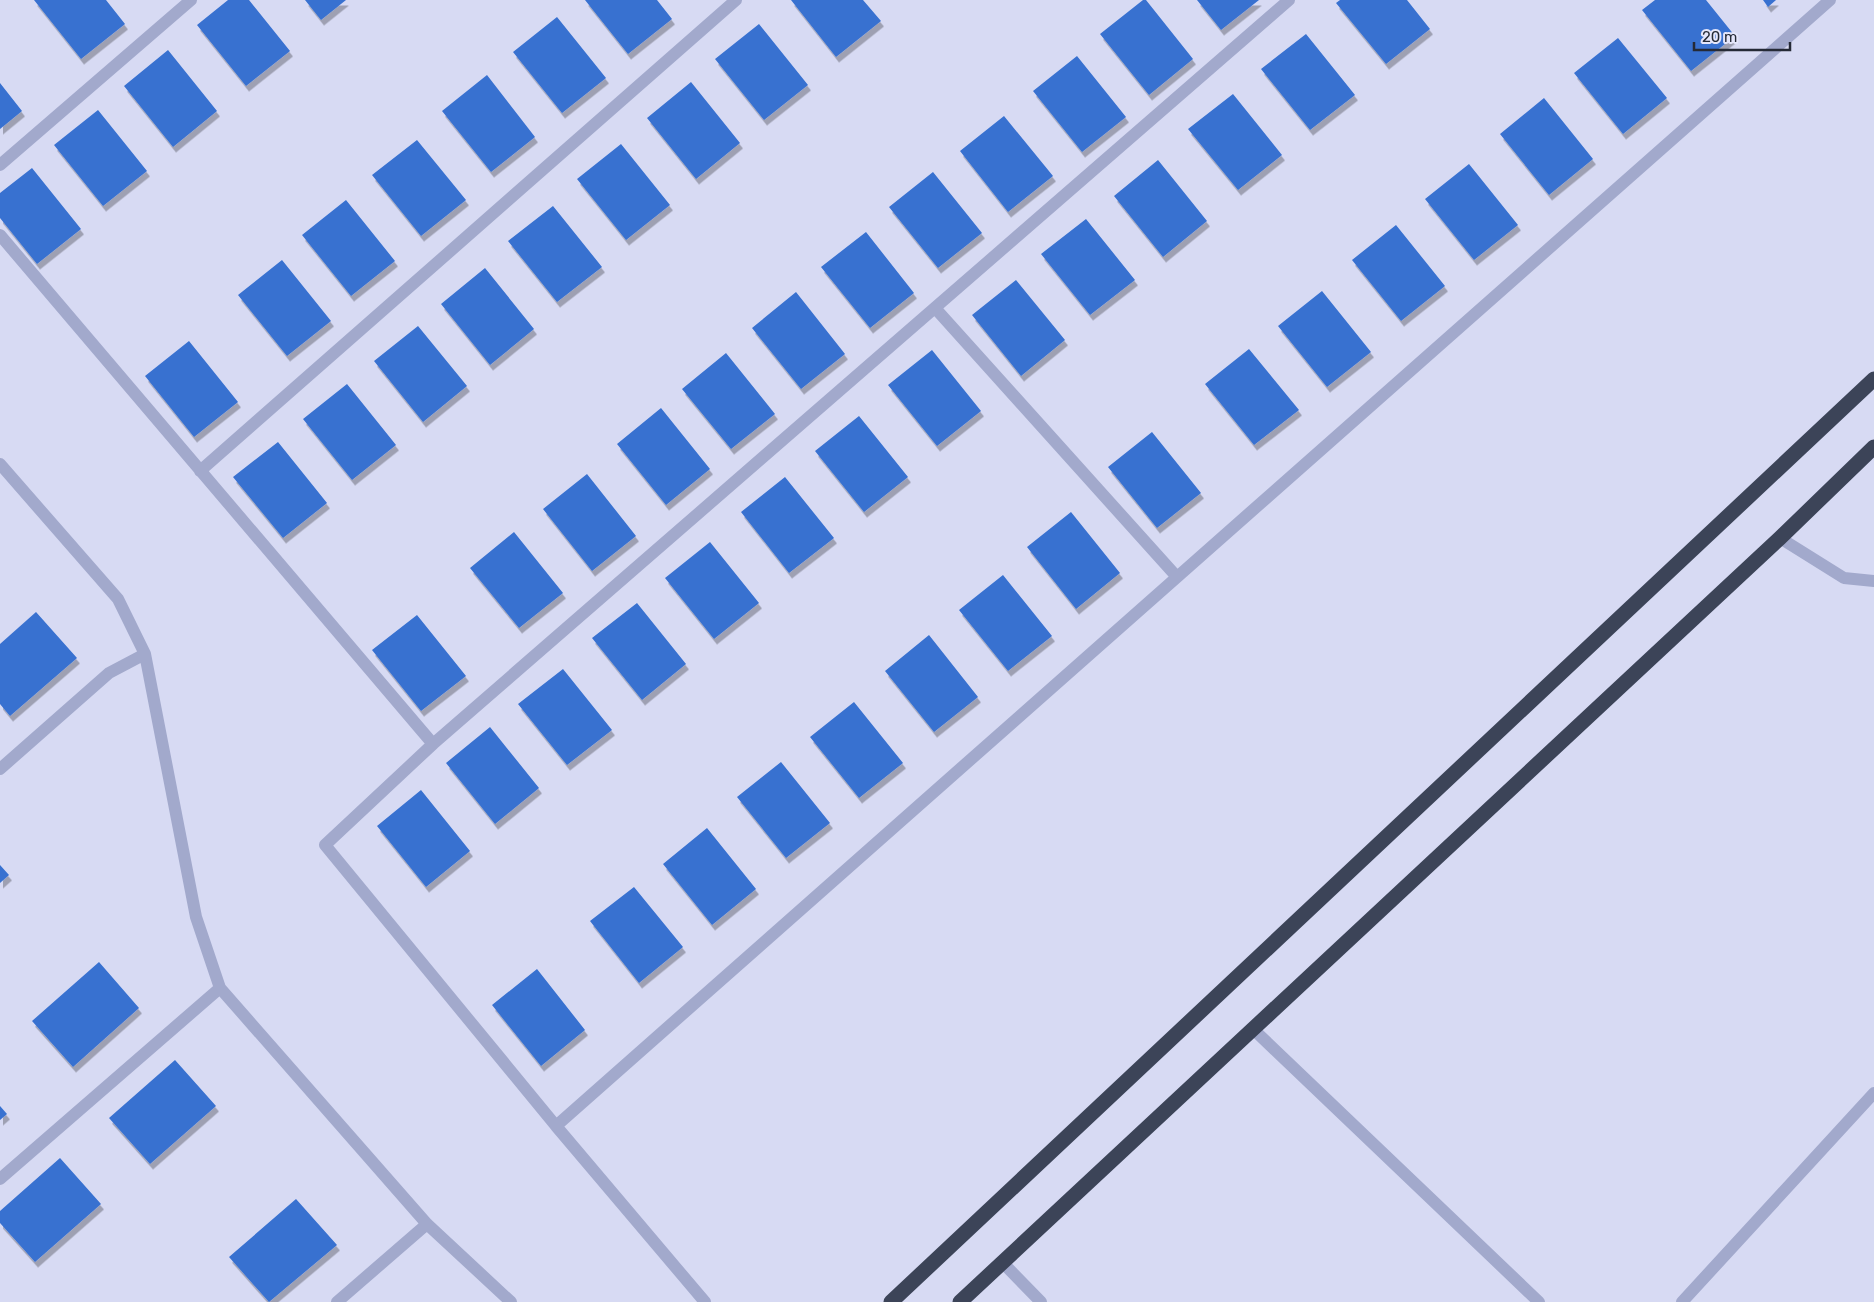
<svg xmlns="http://www.w3.org/2000/svg" width="1874" height="1302" font-family="Rubik,sans-serif">
<style>
.building{fill:#3871d0;filter:url(#shadow)}
.lines{fill:none;stroke-linecap:round;stroke-linejoin:round}
.lane{stroke:#a2a9cc;stroke-width:12}
.street{stroke:#a2a9cc;stroke-width:12}
.highway{stroke:#3c4458;stroke-width:15}
</style>
<defs>
<filter id="shadow"><feDropShadow dx="3" dy="5.5" stdDeviation="0" flood-color="#0004"/></filter>
</defs>
<rect width="100%" height="100%" fill="#d7daf3"/>
<path class="building" d="M34 0H106L125 24 81 59Z
M228 0H249L290 51 246 86 197 25Z
M305 0H346L321 20Z
M585 0H657L672 19 628 54Z
M791 0H863L881 21 836 57Z
M1143 0H1146L1193 59 1149 95 1100 34Z
M1197 0H1259L1221 30Z
M1340 0H1407L1430 29 1386 64 1336 3Z
M1655 0H1706L1735 36 1691 71 1642 10Z
M1763 0H1776L1768 7Z
M557 17 606 78 562 113 513 52Z
M759 24 808 85 764 120 715 59Z
M1306 34 1355 95 1310 130 1261 69Z
M1618 38 1667 98 1623 134 1574 73Z
M168 50 217 111 173 147 124 86Z
M1077 56 1126 117 1082 152 1033 91Z
M487 75 535 137 491 172 442 111Z
M691 82 740 143 696 179 647 118Z
M0 83 22 111 0 129Z
M1233 94 1282 155 1238 190 1188 129Z
M1544 98 1593 159 1549 195 1500 134Z
M98 110 147 171 103 206 54 145Z
M1004 116 1053 176 1008 212 960 151Z
M417 140 466 200 421 236 372 175Z
M621 144 670 205 626 240 577 179Z
M1158 160 1207 221 1163 257 1114 196Z
M1469 164 1518 225 1474 260 1425 199Z
M32 168 81 229 37 264 0 218V193Z
M933 172 982 233 938 268 889 207Z
M346 200 395 261 351 296 302 235Z
M553 206 602 267 557 302 508 241Z
M1086 219 1135 280 1090 315 1041 254Z
M1396 225 1445 286 1401 321 1352 260Z
M866 232 914 293 870 328 821 267Z
M282 260 331 321 287 356 238 295Z
M485 268 534 329 490 365 441 304Z
M1016 280 1065 340 1021 376 972 315Z
M1322 291 1371 352 1327 387 1278 326Z
M796 292 845 354 801 389 752 328Z
M418 326 467 386 423 422 374 361Z
M189 341 238 402 194 437 145 376Z
M1249 349 1299 410 1254 445 1205 384Z
M932 350 981 411 937 446 888 385Z
M726 353 775 414 731 449 682 389Z
M347 384 396 445 352 480 303 419Z
M661 408 710 469 666 505 617 444Z
M859 416 908 477 864 512 815 451Z
M1152 432 1201 493 1157 528 1108 467Z
M278 442 327 503 283 538 233 477Z
M587 474 636 536 592 571 543 509Z
M785 477 834 538 789 573 741 512Z
M1071 512 1120 573 1076 609 1027 547Z
M514 532 563 593 519 628 470 568Z
M710 542 759 603 714 639 665 578Z
M1003 575 1052 636 1008 671 959 610Z
M637 603 686 664 642 700 592 638Z
M36 612 77 658 10 716 0 704V644Z
M417 615 466 676 421 711 372 650Z
M929 635 978 697 934 732 885 671Z
M563 669 612 730 567 765 518 704Z
M854 702 903 763 859 798 810 737Z
M490 727 539 788 495 824 446 763Z
M781 762 830 823 786 858 737 797Z
M421 790 470 851 426 887 377 826Z
M707 828 756 889 712 925 663 864Z
M0 865 9 875 0 883Z
M634 887 683 947 639 983 590 921Z
M99 962 139 1008 73 1067 32 1021Z
M537 969 585 1030 541 1066 492 1005Z
M175 1060 216 1106 150 1164 109 1118Z
M0 1106 7 1114 0 1120Z
M60 1158 101 1204 35 1262 0 1223V1211Z
M296 1199 337 1245 269 1302 229 1257Z"/>
<g class="lines">
<path class="lane" d="M0 165 191 0
M0 235 433 744 1289 0
M935 308 1177 577
M200 471 736 0
M433 744 325 845 556 1126
M705 1302 556 1126 1830 0
M1682 1302 1874 1093"/>
<path class="street" d="M0 464 118 599 145 654 196 917 220 988 427 1224 511 1302
M1780 538 1844 578 1874 581
M0 769 109 673 145 654
M1253 1029 1539 1302
M0 1179 220 988
M1003 1263 1041 1302
M337 1302 427 1224"/>
<path class="highway" d="M891 1302 1874 379
M960 1302 1780 538 1874 447"/>
</g>
<path d="M1694 42v8h96v-8" fill="none" stroke="#252a36" stroke-width="2.5"/>
<text x="1702" y="42" font-size="15" fill="#252a36" stroke="#e4e6fb" stroke-width="4" paint-order="stroke">20 m</text>
</svg>
